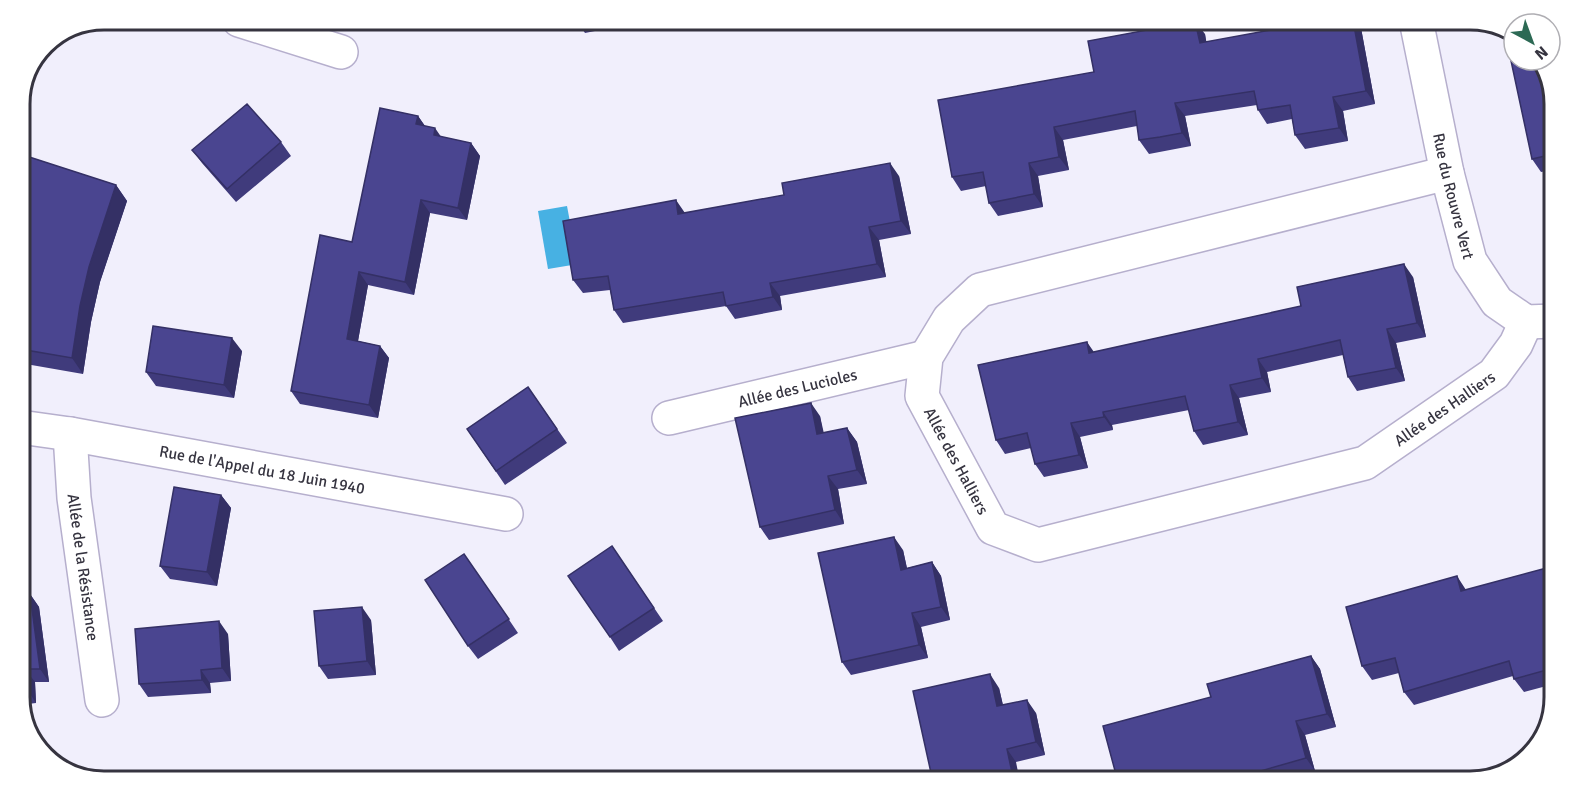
<svg xmlns="http://www.w3.org/2000/svg" width="1574" height="801" font-family="Signika,sans-serif">
<style>
.water{fill:#47b1e3}
.lines{fill:none;stroke-linecap:round;stroke-linejoin:round}
.street-casing{stroke:#b6afcd;stroke-width:36}
.street{stroke:#fff;stroke-width:33}
.wall{fill:#403b7c}
.shaded-wall{fill:#343065}
.building{fill:#4a4590;stroke:#343065;stroke-width:1.5}
.labels{text-anchor:middle;stroke-width:6;stroke-linejoin:round;paint-order:stroke}
.street-label{font-size:16px;fill:#363440;stroke:#fff}
.rim{fill:none;stroke:#363440;stroke-width:3}
</style>
<rect width="100%" height="100%" fill="#f1effc"/>
<path class="water" d="M567 206 578 264 548 269 538 211Z"/>
<g class="lines">
<g class="street-casing">
<g id="street">
<path d="M239 20 341 52"/>
<path id="s1" d="M1416 20 1447 173 1470 261 1497 302 1526 322 1554 321"/>
<path id="s2" d="M1447 173 980 290 949 319 926 357 922 396 993 528 1038 545 1365 463 1494 374 1516 344 1526 322"/>
<path id="s3" d="M669 418 926 357"/>
<path id="s4" d="M20 427 70 434 506 514"/>
<path id="s5" d="M70 434 74 498 102 700"/>
</g>
</g>
<use href="#street" class="street"/>
</g>
<path class="wall" d="M413 20H506V25Z
M576 20H650L585 33Z
M668 20H710L711 23 676 31Z
M1325 20H1355L1361 28 1375 104 1343 111 1348 141 1305 149 1295 135 1292 119 1267 124 1258 110 1257 105 1185 116 1191 146 1149 154 1139 140 1137 126 1063 140 1069 170 1038 176 1043 207 998 216 989 203 986 186 961 191 952 177 1094 72 1205 34 1206 42Z
M1554 99V170L1541 172 1532 159Z
M418 116 425 126 441 137 471 143 480 156 467 220 430 213 414 295 368 285 358 341 380 346 389 358 378 418 300 404 291 391 352 242Z
M281 142 291 156 236 202 202 163 192 150Z
M20 154 116 185 127 201 100 282 91 322 83 374 20 363Z
M899 176 911 234 879 240 886 277 780 296 782 310 735 319 726 306 623 323 614 310 610 290 583 293 573 280 685 213Z
M1413 277 1426 337 1396 343 1405 381 1357 391 1348 377 1343 355 1267 372 1271 392 1239 398 1248 435 1203 445 1194 431 1189 410 1112 425 1113 430 1080 437 1088 468 1044 477 1035 464 1031 448 1005 454 996 440 1094 352 1301 306Z
M242 351 234 398 156 386 146 372Z
M528 387 567 443 505 485 467 429Z
M820 416 823 433 847 428 857 442 867 484 838 489 844 524 769 540 760 527Z
M221 495 231 508 217 586 170 579 160 566Z
M612 546 663 621 619 651 610 637Z
M903 550 907 568 932 562 941 576 950 620 921 627 928 658 851 675 842 662Z
M464 554 518 633 478 659 468 646Z
M20 566 23 595 30 594 39 607 49 682H35L36 703 20 705Z
M1554 566V684L1524 692 1514 679 1513 676 1414 705 1404 692 1399 673 1372 680 1362 666 1466 590Z
M371 620 376 675 328 679 319 666Z
M228 634 231 681 210 683 211 693 148 697 139 684Z
M1311 656 1320 669 1336 727 1305 735 1315 771 1279 782H1118L1211 697Z
M999 688 1003 705 1036 713 1045 755 933 782Z"/>
<path class="shaded-wall" d="M501 20H506V25Z
M1353 20H1355L1361 28 1375 104 1366 91Z
M1195 21 1205 34 1209 57 1200 43Z
M1333 97 1343 111 1348 141 1339 128Z
M1175 103 1185 116 1191 146 1182 133Z
M418 116 427 129 416 124Z
M1054 127 1063 140 1069 170 1059 157Z
M435 128 444 141 434 135Z
M471 143 480 156 467 220 458 208Z
M890 163 899 176 911 234 901 221Z
M1029 163 1038 176 1043 207 1034 194Z
M116 185 127 201 100 282 91 322 83 374 72 358 80 306 89 267Z
M421 200 430 213 414 295 405 282Z
M676 200 685 213 678 214Z
M869 227 879 240 886 277 877 264Z
M1404 264 1413 277 1426 337 1417 323Z
M359 272 368 285 356 352 347 339Z
M770 283 780 296 782 310 773 297Z
M1387 329 1396 343 1405 381 1396 368Z
M232 338 242 351 234 398 224 385Z
M1087 342 1096 355 1089 353Z
M380 346 389 358 378 418 369 405Z
M1258 359 1267 372 1271 392 1262 378Z
M1230 385 1239 398 1248 435 1238 422Z
M811 403 820 416 827 447 817 434Z
M1103 412 1112 425 1113 430 1104 417Z
M1071 423 1080 437 1088 468 1079 455Z
M847 428 857 442 867 484 857 470Z
M828 476 838 489 844 524 835 510Z
M221 495 231 508 217 586 207 572Z
M894 537 903 550 910 583 901 570Z
M932 562 941 576 950 620 941 607Z
M20 566 25 609 20 602Z
M1457 576 1466 590 1461 591Z
M30 594 39 607 49 682 40 669Z
M362 607 371 620 376 675 367 661Z
M912 613 921 627 928 658 919 645Z
M219 621 228 634 231 681 222 668Z
M1550 628 1554 635V644Z
M1311 656 1320 669 1336 727 1327 714Z
M25 669 35 682 36 703 27 689Z
M201 670 210 683 211 693 202 680Z
M990 674 999 688 1006 719 997 706Z
M1027 700 1036 713 1045 755 1036 742Z
M1296 721 1305 735 1315 771 1306 758Z
M1007 749 1016 762 1020 782H1014Z"/>
<path class="building" d="M1325 20H1353L1366 91 1333 97 1339 128 1295 135 1290 105 1258 110 1254 91 1175 103 1182 133 1160 137 1139 140 1135 111 1054 127 1059 157 1029 163 1034 194 989 203 983 172 952 177 938 100 1094 72 1088 41 1195 21 1200 43Z
M1504 28H1508L1514 34V60H1541L1554 99V154L1532 159Z
M247 104 281 142 227 189 192 150Z
M380 108 418 116 416 124 435 128 434 135 471 143 458 208 421 200 405 282 359 272 347 339 380 346 369 405 291 391 320 235 352 242Z
M20 154 116 185 89 267 80 306 72 358 20 349Z
M890 163 901 221 869 227 877 264 770 283 773 297 726 306 723 292 614 310 608 276 573 280 563 221 676 200 678 214 784 195 782 183Z
M1404 264 1417 323 1387 329 1396 368 1348 377 1340 340 1258 359 1262 378 1230 385 1238 422 1194 431 1185 396 1103 412 1104 417 1071 423 1079 455 1035 464 1027 433 996 440 978 365 1087 342 1089 353 1301 306 1297 287Z
M153 326 232 338 224 385 146 372Z
M528 387 557 429 496 471 467 429Z
M811 403 817 434 847 428 857 470 828 476 835 510 760 527 735 418Z
M174 487 221 495 207 572 160 566Z
M894 537 901 570 932 562 941 607 912 613 919 645 842 662 818 553Z
M612 546 654 608 610 637 568 576Z
M464 554 509 619 468 646 425 580Z
M1554 566V627L1550 628 1554 644V668L1514 679 1509 661 1404 692 1395 658 1362 666 1346 607 1457 576 1461 591Z
M30 594 40 669H25L27 689 20 691V595Z
M362 607 367 661 319 666 314 611Z
M219 621 222 668 201 670 202 680 139 684 135 629Z
M1311 656 1327 714 1296 721 1306 758 1222 782H1152L1151 776 1132 782H1118L1103 726 1211 697 1207 684Z
M990 674 997 706 1027 700 1036 742 1007 749 1014 782H933L913 691Z"/>
<g class="labels">
<g class="street-label">
<text dy="6" stroke="none"><textPath href="#s1" startOffset="180">Rue du Rouvre Vert</textPath></text>
<text dy="6" stroke="none"><textPath href="#s3" startOffset="132">Allée des Lucioles</textPath></text>
<text dy="6" stroke="none"><textPath href="#s2" startOffset="1239">Allée des Halliers</textPath></text>
<text dy="6" stroke="none"><textPath href="#s2" startOffset="681">Allée des Halliers</textPath></text>
<text dy="6" stroke="none"><textPath href="#s4" startOffset="246">Rue de l'Appel du 18 Juin 1940</textPath></text>
<text dy="6" stroke="none"><textPath href="#s5" startOffset="134">Allée de la Résistance</textPath></text>
</g>
</g>
<path d="M0 0H1574V801H0ZM104 30H1470A74 74 0 0 1 1544 104V697A74 74 0 0 1 1470 771H104A74 74 0 0 1 30 697V104A74 74 0 0 1 104 30Z" fill="#fff" fill-rule="evenodd"/>
<path class="rim" d="M104 30H1470A74 74 0 0 1 1544 104V697A74 74 0 0 1 1470 771H104A74 74 0 0 1 30 697V104A74 74 0 0 1 104 30Z"/>
<g transform="translate(1532 42) rotate(139)"><circle r="28" fill="#ffffff" stroke="#afaeb3" stroke-width="1.5"/>
<path d="M0-4.5L10 22L0 15L-10 22Z" fill="#2c6954"/>
<text y="-9" font-size="16" font-weight="bold" text-anchor="middle" fill="#363440">N</text>
</g>
</svg>
